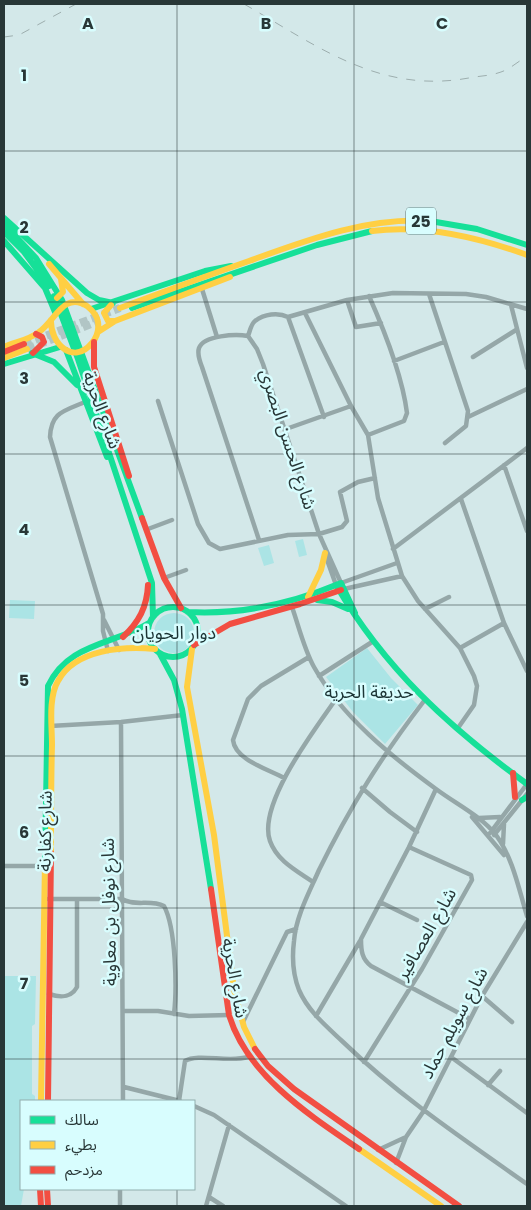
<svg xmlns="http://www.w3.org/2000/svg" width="531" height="1210" font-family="Poppins,'Noto Sans Arabic',sans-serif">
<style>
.green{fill:#abe4e5}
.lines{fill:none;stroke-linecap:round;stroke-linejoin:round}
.highway-tunnel{stroke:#b1c5c5;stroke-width:8;stroke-dasharray:8 4;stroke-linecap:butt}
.street{stroke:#95a7a8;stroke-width:4.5}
.fast{stroke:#16e098;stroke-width:6}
.slow{stroke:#ffcf43;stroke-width:6}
.jam{stroke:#f24e42;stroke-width:6}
.rail{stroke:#9daeae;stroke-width:1;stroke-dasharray:9 9;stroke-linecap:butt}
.grid{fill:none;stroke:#283737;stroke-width:1;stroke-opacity:0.55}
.labels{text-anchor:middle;stroke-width:5;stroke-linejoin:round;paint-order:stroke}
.shield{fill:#d8fdfe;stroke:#5d7273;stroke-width:1}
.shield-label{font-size:16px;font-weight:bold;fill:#283737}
.street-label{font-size:18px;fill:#283737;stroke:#d8fdfe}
.park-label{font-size:18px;fill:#1c3435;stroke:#d8fdfe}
.grid-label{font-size:16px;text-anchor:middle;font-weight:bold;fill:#283737;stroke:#d8fdfe;stroke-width:5;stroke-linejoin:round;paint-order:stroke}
</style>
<rect width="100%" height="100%" fill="#d3e8e9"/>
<path class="green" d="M303 539 307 555 299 557 295 541Z
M269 545 274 563 264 566 258 548Z
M10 600 35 601 34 619 9 618Z
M154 633a20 20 0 1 1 40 0a20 20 0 1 1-40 0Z
M367 648 391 678 418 705 385 744 353 712 326 677Z
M4 976H36L35 1024 32 1026V1094L35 1096V1101H21V1189H24L21 1206H4Z"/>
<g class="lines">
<path class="highway-tunnel" d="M24 344 120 308
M27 349 99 321"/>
<path class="street" d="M202 289 217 337
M429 294 468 411 466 426 445 443
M347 300 356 327 381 323
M511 305 527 368
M305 313 351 406 368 435 378 498 402 576 418 601 460 648 474 676 477 686 474 705 458 728
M288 317 347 300 393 293 466 294 486 297 527 309
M248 336 257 349 263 364 319 534 341 583 397 563
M248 336C236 334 204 335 199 348 197 354 200 362 202 367L259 540
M248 336C250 331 251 324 255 321 264 314 278 312 288 317L324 417
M473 357 516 330
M394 361 444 342
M158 401 198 524 209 543 220 549 288 535 319 534 342 527 347 521 340 492 358 482 375 478
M85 402C64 411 51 412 50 437L103 614V631L108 651
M468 417 527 389
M286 429 351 406
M368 435 404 421 407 413C402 374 385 332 369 296
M504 465 527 531
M461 499 504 623 527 671
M148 529 172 520
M393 549 527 448
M325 554 336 585
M164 578 186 570
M344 589 402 576
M292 607C299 627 304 649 314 667 342 717 391 756 436 789 456 804 481 816 496 835 513 858 519 890 527 916
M425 609 449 597
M104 620 119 650
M460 648 504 623
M319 676 372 642
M424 701C381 757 350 807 319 870 309 893 296 916 294 941 292 957 293 975 299 990 308 1011 326 1026 342 1041 399 1096 463 1139 527 1184
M121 722 123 1101
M50 726 121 722 183 715
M284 778C268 769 235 760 233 740L248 699 261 686 309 657
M362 788 390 812 417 832
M436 789 409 847 361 939C361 951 362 959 371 966L470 1019
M472 817 504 855
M479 818 500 817
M490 833 527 784
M494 835 527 794
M503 844 504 824
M4 866H48
M313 882C297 871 277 861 270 841 257 805 315 729 336 699
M48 899H122C135 907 150 899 164 906 176 928 177 989 174 1014
M380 902 417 920
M49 994C61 998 71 998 77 987V899
M482 996 512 1022
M124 1011H158L189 1016 229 1015
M316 1016 360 941
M243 1022 287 932 296 929
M451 1057 527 1113
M364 1062 422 969 472 880 471 875 409 847
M488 1085 500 1071
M124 1087 180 1101
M179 1101 185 1061C198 1053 229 1063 248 1057
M194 1106 214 1115 346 1206
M378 1150 406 1137
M396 1163 406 1137 423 1112 482 996 527 922
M120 1189V1206
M209 1197 223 1206
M206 1206 229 1125"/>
<path class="fast" d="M4 218 87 293 99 300 113 303
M430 221 477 229 527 245
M4 224 36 258 62 300 142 518
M4 232 24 252 49 286
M4 241 45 288 55 312
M54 296 78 359 152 583 153 617
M132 308 317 245 372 231
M91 309 205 271 231 266
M66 350 107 457
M32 353 54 362 77 385
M4 364 60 347
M336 585C385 669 449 727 527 784
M317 600 332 602 348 609
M148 632a25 25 0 1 1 50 0a25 25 0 1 1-50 0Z
M188 612C242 615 291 604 341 583L355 613
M160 654 174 680 182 709 211 889
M522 800 527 797
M45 862 48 686C68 643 113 645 149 623"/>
<path class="slow" d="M372 231C425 224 478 237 527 255
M49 264 83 304
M57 298 63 292 61 279
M111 305 104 313 108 321H115
M120 308C163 292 206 276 249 261 307 240 367 217 430 221
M98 332 115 321 230 277
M4 347C15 342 29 340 39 332 55 321 64 291 87 306 92 310 97 315 98 322 99 329 97 337 92 343 73 366 50 343 51 320
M4 358 27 349
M308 597 321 570 325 553
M192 649 187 687 214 835 234 990 244 1027 255 1049
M51 853C51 817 51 781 52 745 52 726 48 698 58 681 75 649 124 646 155 649
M41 1101 45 862
M359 1149 441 1206"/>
<path class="jam" d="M94 342V367L129 476
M4 352 24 344
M33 353 44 342 42 337 36 334
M142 518 164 578 181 608
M123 637C139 622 147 607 148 585
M194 645 230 624 300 604 341 590
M513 773 515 797
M211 889 229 1015C247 1075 309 1115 359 1149
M255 1049 268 1066 294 1089 459 1206
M48 1101 51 853
M40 1189 41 1206
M47 1189 48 1206"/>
<path class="rail" d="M244 4C319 47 382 96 474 77 483 76 493 75 501 72 510 69 519 61 527 56
M4 37 19 35 76 4"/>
</g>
<path class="grid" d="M177 4V1101M354 4V1206M4 151H527M4 302H527M4 454H527M4 605H527M4 756H527M4 908H527M4 1059H527M177 1189V1206"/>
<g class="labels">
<rect class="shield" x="406" y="207.5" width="30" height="27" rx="4"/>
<g class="shield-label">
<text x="421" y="227">25</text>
</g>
<g class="street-label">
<text transform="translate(102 410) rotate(70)" y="6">شارع الحرية</text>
<text transform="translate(288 439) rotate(72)" y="6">شارع الحسن البصري</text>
<text transform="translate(45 831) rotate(-89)" y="6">شارع كفارنة</text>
<text transform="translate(109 912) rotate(-91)" y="6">شارع نوفل بن معاوية</text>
<text transform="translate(426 934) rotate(-60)" y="6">شارع العصافير</text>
<text transform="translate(235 978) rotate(80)" y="6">شارع الحرية</text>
<text transform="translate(454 1023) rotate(-62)" y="6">شارع سويلم حماد</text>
</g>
<g class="park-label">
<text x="174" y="639">دوار الحويان</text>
<text x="369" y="698">حديقة الحرية</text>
</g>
</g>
<g class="grid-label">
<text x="88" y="29">A</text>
<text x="266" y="29">B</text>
<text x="442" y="29">C</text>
<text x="24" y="81">1</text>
<text x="24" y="233">2</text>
<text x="24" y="384">3</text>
<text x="24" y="535">4</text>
<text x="24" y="686">5</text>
<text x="24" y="838">6</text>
<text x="24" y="989">7</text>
</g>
<rect width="531" height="1210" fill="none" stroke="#283737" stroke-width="10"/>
<rect x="20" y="1100" width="175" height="90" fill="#d8fdfe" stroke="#92aeae"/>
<rect x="30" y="1116" width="25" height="8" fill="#16e098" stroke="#92aeae"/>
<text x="65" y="1125" font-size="15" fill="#283737">سالك</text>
<rect x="30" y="1141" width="25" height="8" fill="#ffcf43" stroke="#92aeae"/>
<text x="65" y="1150" font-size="15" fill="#283737">بطيء</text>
<rect x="30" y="1166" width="25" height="8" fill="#f24e42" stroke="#92aeae"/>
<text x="65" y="1175" font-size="15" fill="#283737">مزدحم</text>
</svg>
